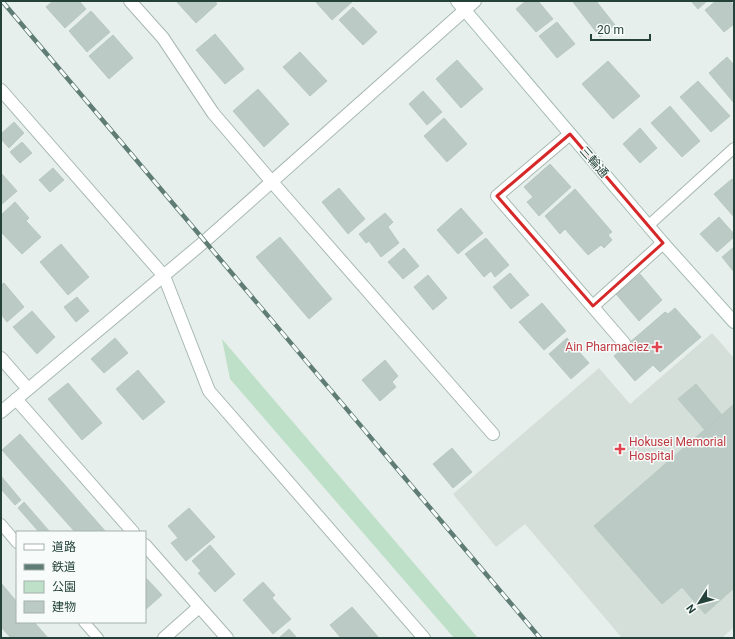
<svg xmlns="http://www.w3.org/2000/svg" width="735" height="639" font-family="Roboto,'Noto Sans JP',sans-serif">
<style>
.built{fill:#d4dfda}
.green{fill:#bfe0c8}
.building{fill:#bbcac4;stroke:#b8c9c2}
.lines{fill:none;stroke-linecap:round;stroke-linejoin:round}
.lane-casing{stroke:#a8b8b2;stroke-width:12}
.street-casing{stroke:#a8b8b2;stroke-width:14}
.secondary-casing{stroke:#a4bbb3;stroke-width:14}
.lane{stroke:#fff;stroke-width:10}
.street{stroke:#fff;stroke-width:12}
.secondary{stroke:#fff;stroke-width:12}
.rail-casing{stroke:#5f7d75;stroke-width:4.5}
.rail{stroke:#f7fbf9;stroke-width:3;stroke-dasharray:9;stroke-linecap:butt}
.marked{fill:none;stroke:#d62828;stroke-width:3;stroke-linejoin:round}
.health-dot{fill:#e0444e;stroke:#f7fbf9;stroke-width:1.5}
.labels{text-anchor:middle;stroke-width:3;stroke-linejoin:round;paint-order:stroke}
.street-label{font-size:12px;fill:#24423a;stroke:#f7fbf9}
.health-label{font-size:12px;fill:#be3a42;stroke:#f7fbf9;text-anchor:end}
</style>
<rect width="100%" height="100%" fill="#e6efeb"/>
<path class="built" d="M712 333 734 358V627L722 638H622L525 524 496 547 453 494 599 368 630 404Z"/>
<path class="green" d="M222 339 478 638H454L230 379Z"/>
<path class="building" d="M53 1H79L86 9 65 28 46 7Z
M176 1H215L217 4 196 23Z
M315 1H351L352 2 332 20Z
M526 1H538L553 19 536 32 516 9Z
M574 1H596L615 25 600 37 573 2Z
M691 1H707L698 9Z
M716 1H730L734 6V24L724 32 705 10Z
M353 7 377 32 363 45 339 20Z
M91 11 110 32 87 52 69 31Z
M557 22 575 44 557 58 539 36Z
M215 34 244 69 225 84 196 50Z
M113 35 133 58 109 79 89 56Z
M300 52 327 81 310 96 283 67Z
M727 57 734 65V103L709 73Z
M457 60 483 89 461 108 436 79Z
M608 61 640 96 613 119 582 84Z
M698 81 730 116 711 132 680 97Z
M258 89 289 124 264 147 233 111Z
M423 91 442 112 427 125 409 104Z
M670 106 700 141 682 157 651 123Z
M444 118 467 144 447 162 424 136Z
M14 122 24 133 9 148 1 139V134Z
M640 128 657 148 640 163 623 144Z
M22 142 32 153 20 163 10 152Z
M550 164 571 187 539 216 527 202 533 197 524 187Z
M53 168 64 180 50 192 39 180Z
M1 173 17 191 1 205Z
M732 179 734 181V217L714 194Z
M339 188 365 219 348 234 322 202Z
M575 189 612 232 608 235 612 240 604 248 601 245 588 255 565 229 560 234 545 216Z
M15 202 29 218 26 221 41 237 22 254 1 232V215Z
M461 208 483 233 458 254 437 230Z
M385 213 393 222 388 227 399 243 381 257 369 241 366 243 359 234Z
M719 217 734 234V237L717 252 700 234Z
M280 237 332 299 309 319 256 257Z
M486 238 509 265 495 277 491 271 484 277 465 254Z
M61 244 89 277 68 295 40 262Z
M734 247V272L722 257Z
M404 248 419 266 403 279 388 262Z
M510 273 529 295 511 309 493 287Z
M640 274 662 300 639 321 616 294Z
M428 275 447 298 433 310 414 287Z
M4 283 24 307 7 322 1 314V285Z
M77 297 89 311 76 322 64 307Z
M542 303 566 331 544 350 519 322Z
M675 308 701 337 660 372 653 365 635 381 614 356 665 312 668 314Z
M32 311 55 337 37 354 13 327Z
M115 338 128 353 104 373 91 359Z
M567 338 589 363 571 379 549 354Z
M385 360 398 376 392 382 396 387 380 401 362 380Z
M138 370 165 402 143 420 116 389Z
M68 383 102 423 82 440 48 399Z
M696 384 722 415 705 430 678 399Z
M734 404V588L705 614 682 587 662 604 594 526Z
M20 434 106 532H75L2 450Z
M452 448 472 472 453 488 433 464Z
M1 476 21 500 15 505 1 489Z
M24 502 50 532H39L18 508Z
M189 508 215 537 186 561 171 543 178 538 168 526Z
M210 545 235 574 215 592 198 573 201 571 192 561Z
M145 577 162 595 145 610Z
M263 582 275 595 272 598 291 619 273 634 243 600Z
M1 583 17 602V622H34L48 638H11L1 627Z
M352 607 379 638H341L330 625Z
M289 629 297 638H279Z"/>
<g class="lines">
<g class="lane-casing">
<path id="lane" d="M649 225 734 148
M1 524 17 543
M84 622 98 638"/>
</g>
<g class="street-casing">
<path id="street" d="M130 1 163 38 213 113 272 182 493 434
M1 90 164 276 209 391 424 638
M570 134 497 196 624 343
M593 306 663 243
M1 358 28 389
M16 399 133 532
M1 412 205 241 475 1
M145 545 227 638
M164 638 199 607"/>
</g>
<g class="secondary-casing">
<path id="secondary" d="M457 1 663 243 734 322"/>
</g>
<use href="#lane" class="lane"/>
<use href="#street" class="street"/>
<use href="#secondary" class="secondary"/>
<g class="rail-casing">
<path id="rail" d="M2 1 540 638"/>
</g>
<use href="#rail" class="rail"/>
</g>
<path class="marked" d="M570 134 663 243 593 306 497 196Z"/>
<g class="health-dot">
<path d="M655 341h4v4h4v4h-4v4h-4v-4h-4v-4h4z"/>
<path d="M618 443h4v4h4v4h-4v4h-4v-4h-4v-4h4z"/>
</g>
<g class="labels">
<g class="street-label">
<text transform="translate(594 162) rotate(49)" y="4">三輪通</text>
</g>
<g class="health-label">
<text x="649" y="351">Ain Pharmaciez</text>
<text x="629" y="446" text-anchor="start">Hokusei Memorial<tspan x="629" dy="14">Hospital</tspan></text>
</g>
</g>
<rect width="735" height="639" fill="none" stroke="#24423a" stroke-width="4"/>
<rect x="16" y="531" width="130" height="92" fill="#f7fbf9" stroke="#a3b1ad"/>
<rect x="24" y="544" width="20" height="6" fill="#ffffff" stroke="#a3b1ad"/>
<text x="52" y="551" font-size="12" fill="#24423a">道路</text>
<rect x="24" y="564" width="20" height="6" fill="#5f7d75" stroke="#a3b1ad"/>
<text x="52" y="571" font-size="12" fill="#24423a">鉄道</text>
<rect x="24" y="581" width="20" height="12" fill="#bfe0c8" stroke="#a3b1ad"/>
<text x="52" y="591" font-size="12" fill="#24423a">公園</text>
<rect x="24" y="601" width="20" height="12" fill="#bbcac4" stroke="#a3b1ad"/>
<text x="52" y="611" font-size="12" fill="#24423a">建物</text>
<g transform="translate(699 603) rotate(234)" stroke="#f7fbf9" stroke-width="3" paint-order="stroke">
<path d="M0-3L7 15L0 10L-7 15Z" fill="#24423a"/>
<text y="-6" font-size="11" font-weight="bold" text-anchor="middle" fill="#24423a">N</text>
</g>
<path d="M591 34v6h59v-6" fill="none" stroke="#24423a" stroke-width="2"/>
<text x="597" y="34" font-size="12" fill="#24423a" stroke="#f7fbf9" stroke-width="3" paint-order="stroke">20 m</text>
</svg>
